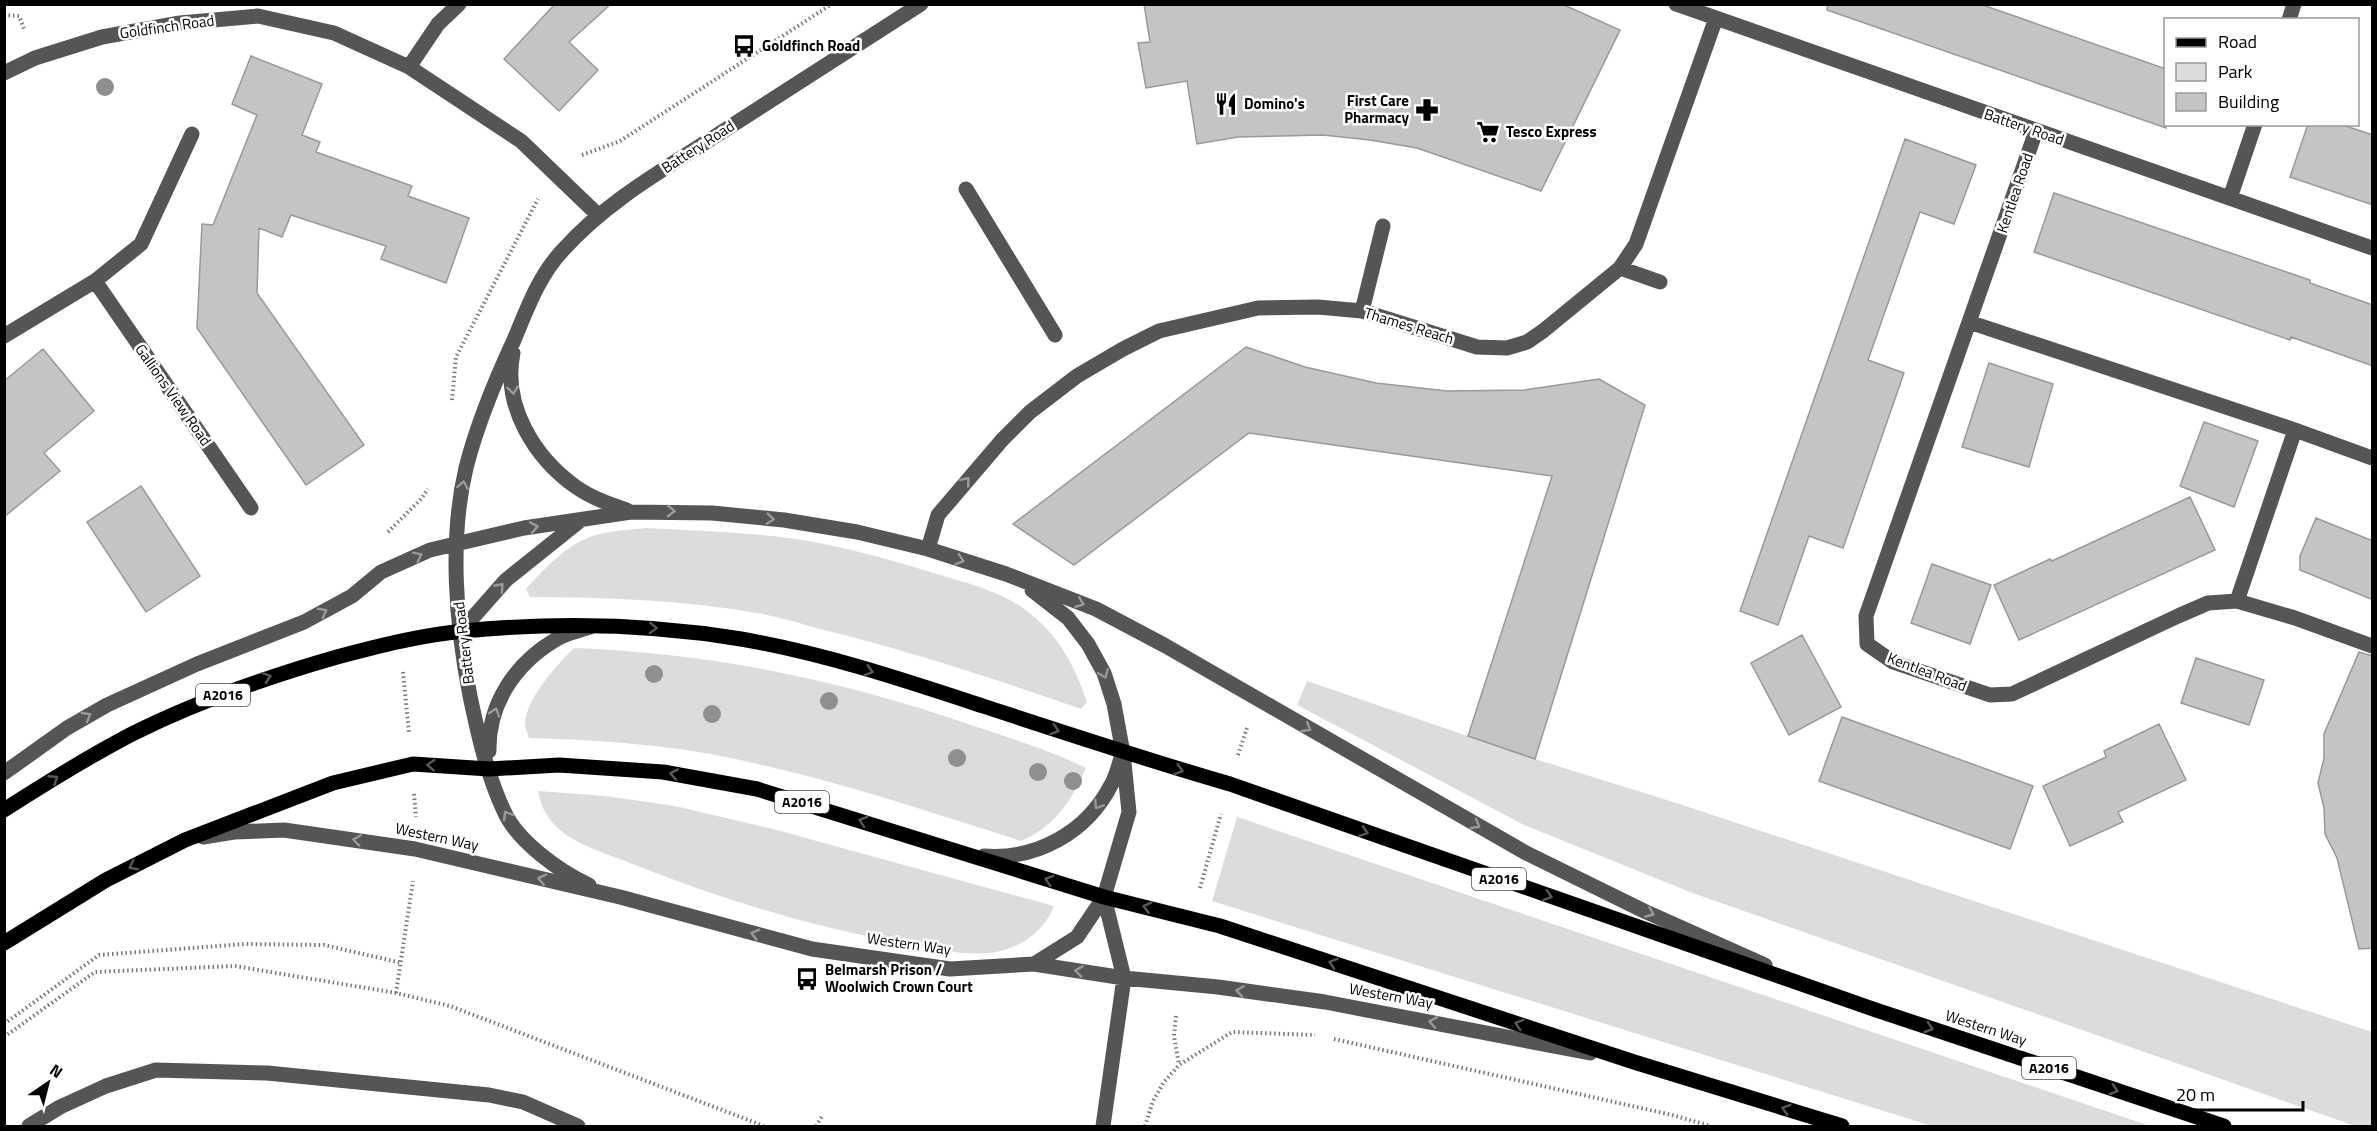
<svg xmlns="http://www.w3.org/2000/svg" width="2377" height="1131" font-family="'Titillium Web',sans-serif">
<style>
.green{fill:#dcdcdc}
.building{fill:#c4c4c4;stroke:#999;stroke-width:1.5}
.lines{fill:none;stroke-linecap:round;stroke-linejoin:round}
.path{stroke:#777;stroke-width:4;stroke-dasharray:1.5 3;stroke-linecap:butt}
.minor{stroke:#555;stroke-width:15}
.major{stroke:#000;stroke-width:15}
.tree{fill:#8f8f8f}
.oneway{stroke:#999}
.oneway2{stroke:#595959}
.labels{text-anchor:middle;stroke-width:5;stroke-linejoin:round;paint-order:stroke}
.shield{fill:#fff;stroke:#4c4c4c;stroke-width:1.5}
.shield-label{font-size:14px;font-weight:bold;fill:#000}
.street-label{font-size:15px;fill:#000;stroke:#fff}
.poi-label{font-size:15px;font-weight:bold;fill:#000;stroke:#fff;text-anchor:start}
</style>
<rect width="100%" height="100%" fill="#fff"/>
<path class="green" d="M646 528C696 531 747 532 796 539 843 546 891 560 937 574 970 584 1005 592 1032 615 1061 639 1075 667 1087 702L1081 709C998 680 914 652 828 631 805 625 781 617 757 613 682 600 606 597 530 597L526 589C546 567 569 541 600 534 615 530 631 530 646 528Z
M574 648C711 653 842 680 971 725 1010 738 1049 750 1086 768 1071 801 1056 826 1021 841 919 808 816 774 710 754 650 743 590 740 529 738 528 734 525 728 525 724 526 698 557 665 574 648Z
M1307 681 1535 759 1670 801 2372 1032V1126H2355L1690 892 1524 825 1297 705Z
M538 791 605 796 675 806 773 829 1054 906C1044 931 1023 947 996 952 968 957 938 949 910 944 814 928 720 899 630 863 607 854 579 846 560 830 547 819 541 807 538 791Z
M1237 817 2150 1126H1932L1212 901Z"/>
<path class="building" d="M555 4H611L569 42 598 70 559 111 504 59Z
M1144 4H1562L1620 30 1541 191 1417 148 1370 140 1323 135 1238 137 1197 144 1187 81 1146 88 1138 43 1150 42Z
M1828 4H1980L2166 69V128L1827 10Z
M251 56 322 84 302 135 320 142 316 152 412 186 408 196 469 218 446 283 381 259 386 246 291 215 282 237 259 228 257 293 364 445 306 485 197 328 202 224 213 225 257 115 232 104Z
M2308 124H2340L2373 135V205L2290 177Z
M1905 139 1976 165 1954 224 1920 212 1868 360 1904 373 1843 548 1809 536 1778 625 1740 611Z
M2054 193 2310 280V283L2373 305V366L2291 337 2290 340 2034 252Z
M1246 347 1305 367 1376 383 1447 391 1524 390 1599 379 1645 405 1535 759 1468 736 1552 476 1249 433 1074 565 1013 524Z
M43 349 94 411 44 453 60 471 4 517V381Z
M1989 363 2053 384 2029 467 1962 447Z
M2204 422 2258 441 2234 507 2180 486Z
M141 486 200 576 146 612 87 522Z
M2190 497 2215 550 2019 640 1994 585 2050 559 2052 561Z
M2316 518 2373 541V600L2300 570V556Z
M1932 564 1991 585 1970 644 1911 623Z
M1802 635 1841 707 1789 735 1751 663Z
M2359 652 2373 656V948L2359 949 2337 858 2325 834 2324 808 2318 783 2324 758V734Z
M2196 658 2264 680 2249 725 2181 703Z
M1842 717 2033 786 2010 849 1819 781Z
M2159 724 2186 780 2118 812 2123 822 2070 846 2043 786 2106 757 2104 751Z"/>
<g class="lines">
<path class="path" d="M4 15 19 16 24 29
M582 155 620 141 832 4
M452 400 456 357 538 199
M388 532 421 499 428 489
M403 672 409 733
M1238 755 1247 728
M414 794 416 817
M1200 888 1221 814
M396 993 413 881
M1176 1016 1174 1036 1179 1065
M4 1024 99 955 244 944 324 945 402 963
M4 1037 95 972 235 966 396 993 450 1006 764 1126
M1334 1039 1672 1115 1710 1126
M816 1126 823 1115
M1145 1126 1153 1101 1164 1082 1179 1065 1232 1032 1315 1035"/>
<path class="minor" d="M1676 4 2372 248
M2289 20 2294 4
M409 67 438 24 459 4
M4 73 35 58 102 37 180 23 258 16 334 33 409 67 521 141 598 215
M2036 131 1866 616 1867 644 1893 662 1990 695 2012 694 2178 616 2208 603 2237 601 2295 618 2372 646
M966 189 1055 335
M2230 198 2255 124
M1620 268 1660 282
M95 281 251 508
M1362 311 1383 226
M1969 322 2295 430 2372 458
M4 336 95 281 141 244 192 134
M513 353C502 406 535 458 576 487 592 498 609 504 627 510
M928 549 938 515 1002 440 1030 412 1077 376 1123 349 1159 331 1258 308 1318 307 1362 311 1477 347 1507 348 1527 342 1543 331 1620 268 1636 244 1716 18
M1032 590 1068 618 1088 644 1104 673 1114 704 1123 753 1129 812 1104 897 1077 937 1034 964
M2237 601 2295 430
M461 631 506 580 581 520
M489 751C488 704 515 664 555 640 565 633 579 631 590 627
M4 773 67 728 107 705 197 664 304 622 352 596 381 572 430 550 524 528 631 512 712 513 784 520 857 532 928 549 1006 574 1096 609 1164 645 1526 853 1644 911 1765 965
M203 837 234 832 284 830 415 849 620 897 812 949 950 969 1034 964 1124 978 1218 987 1325 1002 1590 1053
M984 856C1037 860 1087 832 1111 785 1116 777 1118 767 1121 758
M589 885C560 872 517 841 504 811 487 775 478 734 470 696 456 625 449 539 466 468 477 424 495 381 514 340 527 309 539 275 563 250 605 203 661 171 714 137 783 93 852 49 921 4
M29 1126 60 1107 106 1086 156 1070 267 1073 489 1095 523 1102 578 1126
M1103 1126 1124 978 1104 897"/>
<path class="major" d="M4 810C46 783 88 757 132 734 198 701 267 677 337 657 378 646 421 635 464 631 555 622 650 624 741 639 823 653 904 680 983 706 1065 733 1147 760 1230 784L1873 1009 2224 1126
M4 943 106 880 185 840 333 783 413 764 489 769 559 765 663 772 757 789 1104 897 1220 926 1634 1062 1842 1126"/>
</g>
<g class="tree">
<circle cx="105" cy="87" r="9"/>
<circle cx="654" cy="674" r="9"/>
<circle cx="829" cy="701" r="9"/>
<circle cx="712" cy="714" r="9"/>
<circle cx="957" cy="758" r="9"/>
<circle cx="1038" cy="772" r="9"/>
<circle cx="1073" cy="781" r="9"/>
</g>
<defs><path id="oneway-chevron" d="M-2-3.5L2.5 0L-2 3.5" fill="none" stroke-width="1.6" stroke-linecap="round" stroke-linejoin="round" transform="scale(1.5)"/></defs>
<g class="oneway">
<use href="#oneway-chevron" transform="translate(513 390) rotate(82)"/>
<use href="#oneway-chevron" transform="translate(966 481) rotate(-50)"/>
<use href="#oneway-chevron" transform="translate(463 485) rotate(-81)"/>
<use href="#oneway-chevron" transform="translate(671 511) rotate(1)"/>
<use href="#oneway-chevron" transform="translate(770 519) rotate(6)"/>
<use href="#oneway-chevron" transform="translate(534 527) rotate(-10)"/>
<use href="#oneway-chevron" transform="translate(418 556) rotate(-26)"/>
<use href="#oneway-chevron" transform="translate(960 560) rotate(18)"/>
<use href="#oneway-chevron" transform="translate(500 587) rotate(-48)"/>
<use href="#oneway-chevron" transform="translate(1080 603) rotate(21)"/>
<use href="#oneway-chevron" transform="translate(323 612) rotate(-28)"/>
<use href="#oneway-chevron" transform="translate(1104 674) rotate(68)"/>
<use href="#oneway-chevron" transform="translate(495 712) rotate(-72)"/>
<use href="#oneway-chevron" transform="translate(87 716) rotate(-30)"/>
<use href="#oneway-chevron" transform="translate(1307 728) rotate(30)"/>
<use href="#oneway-chevron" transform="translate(1098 805) rotate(124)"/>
<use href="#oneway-chevron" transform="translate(507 815) rotate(-121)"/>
<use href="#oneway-chevron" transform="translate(1476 825) rotate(30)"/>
<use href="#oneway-chevron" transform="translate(357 840) rotate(-172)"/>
<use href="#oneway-chevron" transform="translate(542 879) rotate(-167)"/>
<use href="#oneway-chevron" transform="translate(1650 913) rotate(24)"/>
<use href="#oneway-chevron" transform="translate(755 934) rotate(-165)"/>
<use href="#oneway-chevron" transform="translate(1079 971) rotate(-172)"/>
<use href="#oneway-chevron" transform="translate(1240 991) rotate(-172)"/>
<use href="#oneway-chevron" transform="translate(1433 1022) rotate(-170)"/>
</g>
<g class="oneway2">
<use href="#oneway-chevron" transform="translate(653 628) rotate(2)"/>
<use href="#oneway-chevron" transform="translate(869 671) rotate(16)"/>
<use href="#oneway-chevron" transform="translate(267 677) rotate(-19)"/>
<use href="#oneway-chevron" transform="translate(1055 730) rotate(18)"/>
<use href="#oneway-chevron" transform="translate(431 765) rotate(-176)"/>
<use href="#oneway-chevron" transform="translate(1179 770) rotate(17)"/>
<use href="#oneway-chevron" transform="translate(674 774) rotate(-170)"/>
<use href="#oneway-chevron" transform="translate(54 779) rotate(-33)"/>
<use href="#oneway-chevron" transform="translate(863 821) rotate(-162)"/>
<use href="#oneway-chevron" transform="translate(1364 832) rotate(19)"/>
<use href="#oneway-chevron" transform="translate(133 866) rotate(153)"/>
<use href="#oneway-chevron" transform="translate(1049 880) rotate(-163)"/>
<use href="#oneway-chevron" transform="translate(1548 896) rotate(19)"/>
<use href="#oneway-chevron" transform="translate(1147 907) rotate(-166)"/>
<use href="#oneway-chevron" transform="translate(1333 963) rotate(-162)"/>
<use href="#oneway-chevron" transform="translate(1519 1024) rotate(-162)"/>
<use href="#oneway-chevron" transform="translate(1929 1028) rotate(18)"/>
<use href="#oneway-chevron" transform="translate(2114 1090) rotate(18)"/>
<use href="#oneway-chevron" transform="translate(1786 1109) rotate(-163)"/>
</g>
<defs>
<g id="bus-bare" transform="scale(1.8)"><path d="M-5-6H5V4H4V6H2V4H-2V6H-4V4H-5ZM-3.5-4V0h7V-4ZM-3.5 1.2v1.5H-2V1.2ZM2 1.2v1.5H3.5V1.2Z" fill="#000" stroke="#fff" stroke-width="2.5" paint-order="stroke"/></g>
<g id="restaurant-bare" transform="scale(1.8)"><path d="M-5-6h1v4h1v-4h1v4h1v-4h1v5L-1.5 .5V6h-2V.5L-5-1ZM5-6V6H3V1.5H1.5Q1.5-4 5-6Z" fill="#000" stroke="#fff" stroke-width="2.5" paint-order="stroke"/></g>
<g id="pharmacy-bare" transform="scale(1.8)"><path d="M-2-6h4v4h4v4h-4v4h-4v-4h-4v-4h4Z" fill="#000" stroke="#fff" stroke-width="2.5" paint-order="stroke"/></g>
<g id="supermarket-bare" transform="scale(1.8)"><path d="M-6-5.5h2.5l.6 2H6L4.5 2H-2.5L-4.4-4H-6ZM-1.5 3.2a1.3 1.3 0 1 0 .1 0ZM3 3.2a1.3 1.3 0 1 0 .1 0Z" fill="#000" stroke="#fff" stroke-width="2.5" paint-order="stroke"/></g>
</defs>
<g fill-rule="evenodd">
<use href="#bus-bare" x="744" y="46"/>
<use href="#restaurant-bare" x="1226" y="104"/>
<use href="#pharmacy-bare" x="1427" y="110"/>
<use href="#supermarket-bare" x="1488" y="132"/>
<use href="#bus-bare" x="807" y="979"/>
</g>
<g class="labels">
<g class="shield">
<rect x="196" y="684" width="54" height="22" rx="4.5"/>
<rect x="775" y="791" width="54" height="22" rx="4.5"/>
<rect x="1472" y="868" width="54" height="22" rx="4.5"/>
<rect x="2022" y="1057" width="54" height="22" rx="4.5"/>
</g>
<g class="shield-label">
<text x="223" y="700">A2016</text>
<text x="802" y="807">A2016</text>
<text x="1499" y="884">A2016</text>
<text x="2049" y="1073">A2016</text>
</g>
<g class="street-label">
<text transform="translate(167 27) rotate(-8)" y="5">Goldfinch Road</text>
<text transform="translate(2024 127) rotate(19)" y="5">Battery Road</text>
<text transform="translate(698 147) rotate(-33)" y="5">Battery Road</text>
<text transform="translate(2015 193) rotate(-71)" y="5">Kentlea Road</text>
<text transform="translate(1409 326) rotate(17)" y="5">Thames Reach</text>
<text transform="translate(173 395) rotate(55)" y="5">Gallions View Road</text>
<text transform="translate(464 643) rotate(-97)" y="5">Battery Road</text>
<text transform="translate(1927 672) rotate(21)" y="5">Kentlea Road</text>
<text transform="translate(437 837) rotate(12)" y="5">Western Way</text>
<text transform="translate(909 944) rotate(8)" y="5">Western Way</text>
<text transform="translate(1391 996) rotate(10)" y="5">Western Way</text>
<text transform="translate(1986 1028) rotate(18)" y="5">Western Way</text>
</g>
<g class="poi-label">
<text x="762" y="51">Goldfinch Road</text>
<text x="1409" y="106" text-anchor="end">First Care<tspan x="1409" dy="17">Pharmacy</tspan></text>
<text x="1244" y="109">Domino's</text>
<text x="1506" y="137">Tesco Express</text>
<text x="825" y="975">Belmarsh Prison /<tspan x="825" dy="17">Woolwich Crown Court</tspan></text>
</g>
</g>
<rect width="2377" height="1131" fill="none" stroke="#000000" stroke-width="12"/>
<rect x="2164" y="18" width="195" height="108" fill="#ffffff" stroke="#999999" stroke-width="1.5"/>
<rect x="2176" y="38" width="30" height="9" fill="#000000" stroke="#999999" stroke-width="1.5"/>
<text x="2218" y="48" font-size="18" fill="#000000">Road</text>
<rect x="2176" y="63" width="30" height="18" fill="#dcdcdc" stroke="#999999" stroke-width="1.5"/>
<text x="2218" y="78" font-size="18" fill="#000000">Park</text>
<rect x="2176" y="93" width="30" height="18" fill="#c4c4c4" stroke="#999999" stroke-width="1.5"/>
<text x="2218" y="108" font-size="18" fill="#000000">Building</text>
<g transform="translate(48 1083) rotate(35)" stroke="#ffffff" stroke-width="4.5" paint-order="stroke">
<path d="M0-4.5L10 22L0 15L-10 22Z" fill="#000000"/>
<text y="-9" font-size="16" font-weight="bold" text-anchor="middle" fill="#000000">N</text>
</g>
<path d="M2167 1101v9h136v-9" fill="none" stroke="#000000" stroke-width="3"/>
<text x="2176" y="1101" font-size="18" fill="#000000" stroke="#ffffff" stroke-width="4.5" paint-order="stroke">20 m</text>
</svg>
